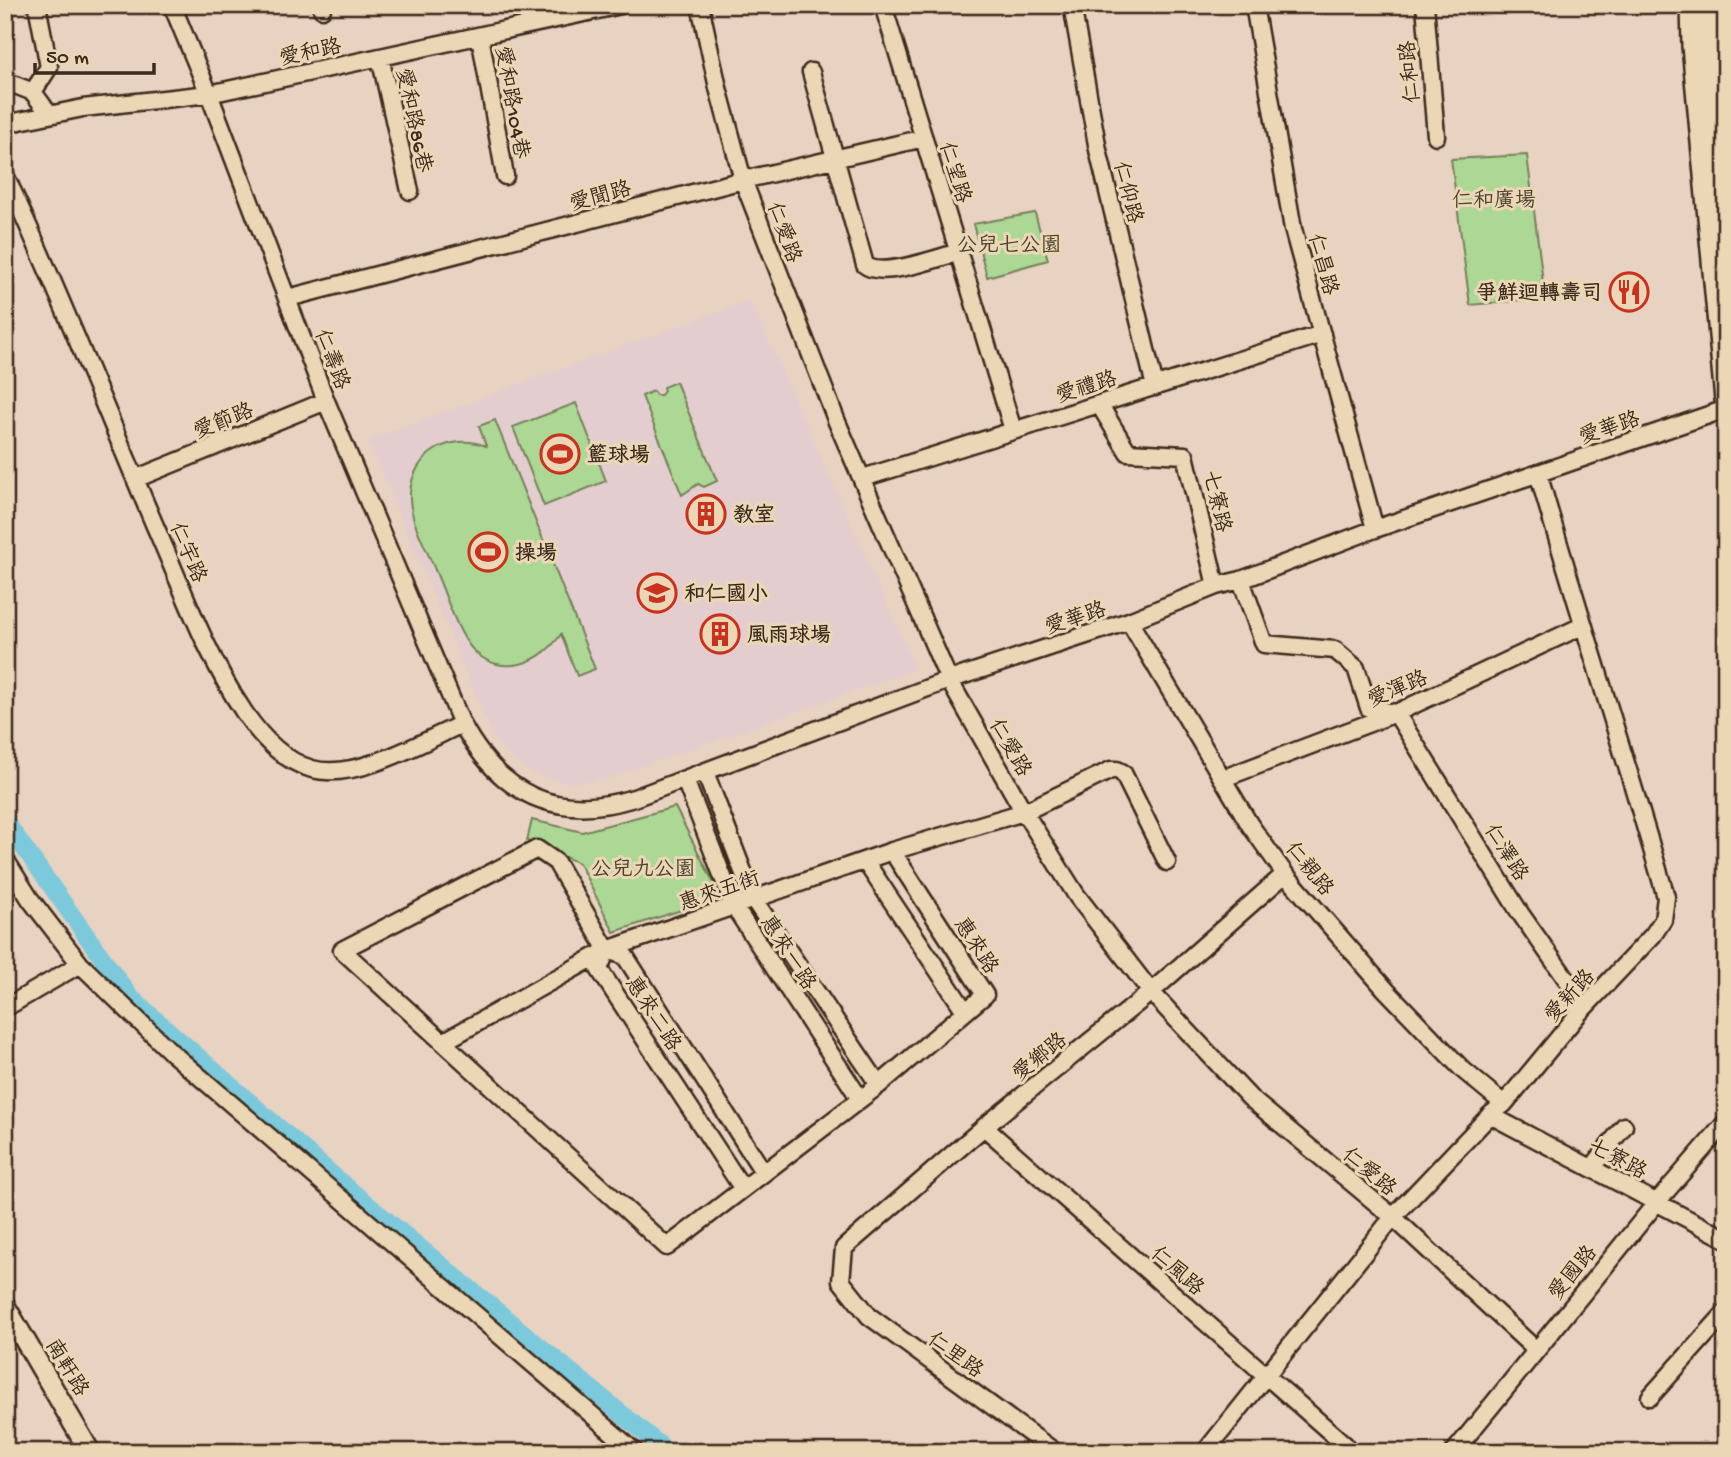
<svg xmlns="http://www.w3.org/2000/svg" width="1731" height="1457" font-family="'Gochi Hand','LXGW WenKai TC',sans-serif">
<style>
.built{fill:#e4cdcf}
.green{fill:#add795;stroke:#74805a;stroke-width:2}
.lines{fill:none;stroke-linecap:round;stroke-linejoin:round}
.canal{stroke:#7dc9dc;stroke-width:18}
.minor-casing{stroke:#3b2a1e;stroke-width:21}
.tertiary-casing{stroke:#3b2a1e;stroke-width:24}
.secondary-casing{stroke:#3b2a1e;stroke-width:26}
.minor{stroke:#ebd7b5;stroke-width:16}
.tertiary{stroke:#ebd7b5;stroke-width:19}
.secondary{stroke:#ebd7b5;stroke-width:21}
.labels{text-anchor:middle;stroke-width:6;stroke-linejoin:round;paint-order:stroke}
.street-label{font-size:21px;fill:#3b2a1e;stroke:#ebd7b5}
.park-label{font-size:21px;fill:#4c4430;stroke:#ebd7b5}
.poi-label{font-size:21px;font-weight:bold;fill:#3b2a1e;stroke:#ebd7b5;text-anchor:start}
</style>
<rect width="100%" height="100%" fill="#e8d2c1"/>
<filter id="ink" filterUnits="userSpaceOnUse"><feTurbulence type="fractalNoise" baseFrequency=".0143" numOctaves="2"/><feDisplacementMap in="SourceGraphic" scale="14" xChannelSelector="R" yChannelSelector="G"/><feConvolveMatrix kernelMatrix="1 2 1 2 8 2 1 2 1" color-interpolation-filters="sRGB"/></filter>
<g filter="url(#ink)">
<path class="built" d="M750 300 916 669 609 778 571 784 533 773 516 762 500 747 490 729 368 440Z"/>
<path class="green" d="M1527 155 1545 298 1470 305 1451 159Z
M1035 213 1048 260 987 277 973 224Z
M676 382 717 481 704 487 698 484 682 495 642 396 653 391 656 395H661L664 391 663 387Z
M576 403 606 481 544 506 513 427Z
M495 420 595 669 577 676 561 634C538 669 489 680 465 639 452 618 445 592 435 570 426 547 409 520 410 494 412 454 450 432 486 446L479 426Z
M675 807 721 897 614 932 579 863 527 841 532 820 582 832Z"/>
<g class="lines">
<path class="canal" d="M5 821 130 997 345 1186 668 1452"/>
<g class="minor-casing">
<path id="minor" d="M172 5 209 94 326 401 462 724C500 794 555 822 634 798L949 680 1129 621 1216 586 1241 580 1375 529 1726 409
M322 5V9
M700 5 718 88 743 180 837 422 949 680 1024 812 1077 896 1151 992 1250 1098 1393 1217 1536 1350
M883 5 1013 430
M1072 5 1098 150 1155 387
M1254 5 1293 229 1375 529
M1425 5 1436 136
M480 36 505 176
M380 57 410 191
M811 72 865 265C882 279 937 258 959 252
M5 81 33 92 49 114
M33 92 49 67 37 5
M5 124 83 108 209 94 621 5
M5 175C59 290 105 409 155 526 182 587 207 657 244 712 261 737 283 761 312 769 356 781 422 742 462 724
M288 298 743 180 924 138
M1099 404 1128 452 1185 455 1216 586
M863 478 1322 334
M135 479 326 401
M1241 580 1264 644 1335 650 1356 668 1369 708 1396 713 1520 913 1572 987 1580 1012
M1129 621 1250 825 1285 874 1386 990 1463 1070 1504 1104
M705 772 754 900 879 1085
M1224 778 1396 713 1582 626
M685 780 735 908 860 1099
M5 859 30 899 80 964 171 1052 635 1452
M865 861 965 1011
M607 950 556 862 537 849 342 950 667 1247 879 1085 985 995 892 851
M607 950 599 969 743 1189
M607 950 625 956 764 1173
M5 1008 80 964
M443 1042 607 950 892 851 1024 812 1111 770H1117L1123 773 1167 862
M1490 1115 1726 1239
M984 1127 1345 1445
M1592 1168 1624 1126
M1650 1397 1726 1312
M1055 1452 869 1316 841 1281 844 1248 984 1127 1151 992 1285 874
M1205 1452 1393 1217 1490 1115 1504 1104 1580 1012 1653 935 1663 920 1666 897C1625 755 1579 615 1538 473
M1454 1452 1657 1202 1726 1122"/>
</g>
<g class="tertiary-casing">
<path id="tertiary" d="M5 1306 90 1452"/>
</g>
<g class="secondary-casing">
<path id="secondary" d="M1692 5 1693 46 1726 400
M1713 5 1712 36 1726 202"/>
</g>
<use href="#minor" class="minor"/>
<use href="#tertiary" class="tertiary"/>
<use href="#secondary" class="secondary"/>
</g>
</g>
<defs>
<g id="restaurant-ring" transform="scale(2.0125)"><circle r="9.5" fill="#ebd7b5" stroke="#c8321e" stroke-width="1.5"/><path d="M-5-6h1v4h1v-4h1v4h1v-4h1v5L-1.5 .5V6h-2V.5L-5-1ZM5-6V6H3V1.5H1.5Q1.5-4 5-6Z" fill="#c8321e"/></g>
<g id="stadium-ring" transform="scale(2.0125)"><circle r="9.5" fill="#ebd7b5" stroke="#c8321e" stroke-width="1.5"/><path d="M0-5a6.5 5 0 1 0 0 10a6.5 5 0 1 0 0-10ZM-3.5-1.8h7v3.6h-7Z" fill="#c8321e"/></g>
<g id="building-ring" transform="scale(2.0125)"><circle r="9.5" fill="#ebd7b5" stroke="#c8321e" stroke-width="1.5"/><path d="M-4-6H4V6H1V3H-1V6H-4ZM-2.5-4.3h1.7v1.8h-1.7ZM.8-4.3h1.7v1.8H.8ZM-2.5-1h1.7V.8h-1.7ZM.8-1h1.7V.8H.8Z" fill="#c8321e"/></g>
<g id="school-ring" transform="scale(2.0125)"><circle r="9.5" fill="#ebd7b5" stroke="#c8321e" stroke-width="1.5"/><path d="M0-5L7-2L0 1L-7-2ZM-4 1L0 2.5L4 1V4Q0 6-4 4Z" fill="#c8321e"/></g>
</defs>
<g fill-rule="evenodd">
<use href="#restaurant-ring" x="1629" y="292"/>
<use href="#stadium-ring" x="560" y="454"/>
<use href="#building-ring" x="706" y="514"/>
<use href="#stadium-ring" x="488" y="552"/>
<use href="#school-ring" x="657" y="593"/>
<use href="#building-ring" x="720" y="634"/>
</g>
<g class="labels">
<g class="street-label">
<text transform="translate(310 51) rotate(-12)" y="7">愛和路</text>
<text transform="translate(1409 72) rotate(-95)" y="7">仁和路</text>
<text transform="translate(513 102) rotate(80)" y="7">愛和路104巷</text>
<text transform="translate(415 120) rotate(78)" y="7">愛和路86巷</text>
<text transform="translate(956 172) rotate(73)" y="7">仁望路</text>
<text transform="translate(1129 192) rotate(76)" y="7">仁仰路</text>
<text transform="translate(600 195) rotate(-15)" y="7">愛聞路</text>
<text transform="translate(785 232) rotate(70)" y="7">仁愛路</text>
<text transform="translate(1324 264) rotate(75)" y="7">仁昌路</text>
<text transform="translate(333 359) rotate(69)" y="7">仁壽路</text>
<text transform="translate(1086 386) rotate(-17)" y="7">愛禮路</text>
<text transform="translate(223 420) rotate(-22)" y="7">愛節路</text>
<text transform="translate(1609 427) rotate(-19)" y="7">愛華路</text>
<text transform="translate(1218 501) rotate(77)" y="7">七寮路</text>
<text transform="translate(189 552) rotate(67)" y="7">仁宇路</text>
<text transform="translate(1075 617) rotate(-18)" y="7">愛華路</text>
<text transform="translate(1397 688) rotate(-23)" y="7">愛渾路</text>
<text transform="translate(1011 747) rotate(60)" y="7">仁愛路</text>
<text transform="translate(1507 852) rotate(58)" y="7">仁澤路</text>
<text transform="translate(1310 868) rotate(51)" y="7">仁親路</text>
<text transform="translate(719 890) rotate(-19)" y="7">惠來五街</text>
<text transform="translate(977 945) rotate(57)" y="7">惠來路</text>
<text transform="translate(789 952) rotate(57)" y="7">惠來一路</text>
<text transform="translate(1569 995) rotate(-48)" y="7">愛新路</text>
<text transform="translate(654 1013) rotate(57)" y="7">惠來二路</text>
<text transform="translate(1039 1056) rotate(-39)" y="7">愛鄉路</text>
<text transform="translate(1618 1158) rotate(28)" y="7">七寮路</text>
<text transform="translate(1370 1171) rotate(40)" y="7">仁愛路</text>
<text transform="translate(1178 1270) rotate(41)" y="7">仁風路</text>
<text transform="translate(1572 1272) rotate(-51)" y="7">愛國路</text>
<text transform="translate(956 1354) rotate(36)" y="7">仁里路</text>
<text transform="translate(68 1367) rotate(59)" y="7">南軒路</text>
</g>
<g class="park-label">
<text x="1494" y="206">仁和廣場</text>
<text x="1009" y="251">公兒七公園</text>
<text x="643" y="875">公兒九公園</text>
</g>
<g class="poi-label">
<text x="1602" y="299" text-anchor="end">爭鮮迴轉壽司</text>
<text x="587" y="461">籃球場</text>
<text x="733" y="521">教室</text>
<text x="515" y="559">操場</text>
<text x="684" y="600">和仁國小</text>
<text x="747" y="641">風雨球場</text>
</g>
</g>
<rect width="1731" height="1457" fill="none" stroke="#ebd7b5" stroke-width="28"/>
<rect x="14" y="14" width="1703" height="1429" fill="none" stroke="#3b2a1e" stroke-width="2.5" filter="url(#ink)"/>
<path d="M35 63v10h119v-10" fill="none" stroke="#3b2a1e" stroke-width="3.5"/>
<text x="46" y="63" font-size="21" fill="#3b2a1e" stroke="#ebd7b5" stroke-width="5" paint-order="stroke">50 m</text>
</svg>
